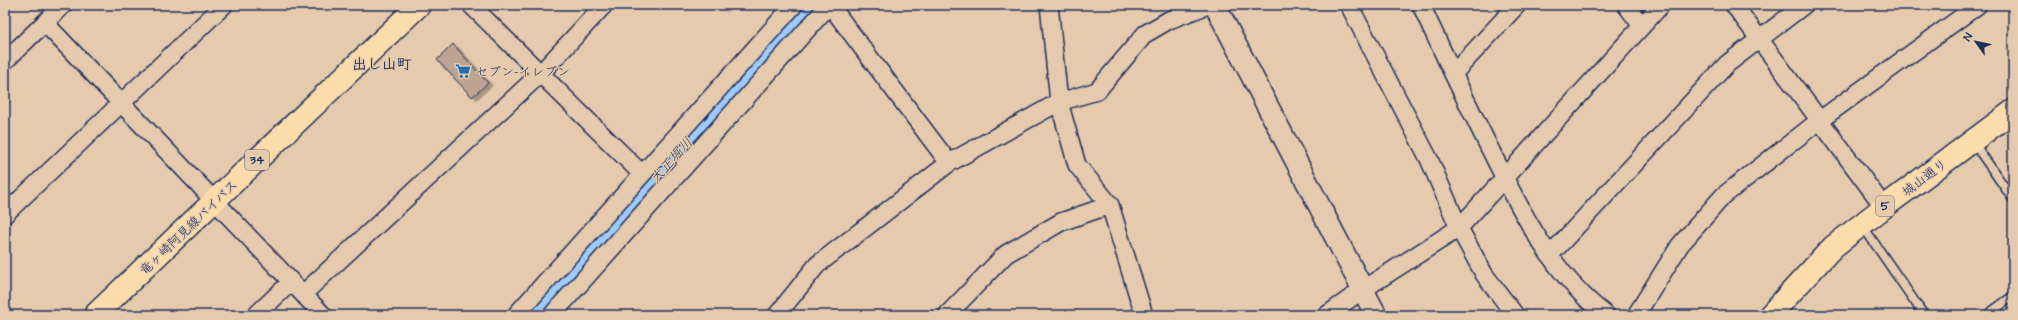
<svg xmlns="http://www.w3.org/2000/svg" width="2018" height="320" font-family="'Architects Daughter','Klee One',sans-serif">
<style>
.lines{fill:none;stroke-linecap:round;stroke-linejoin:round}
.river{stroke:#9ecbf8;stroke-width:26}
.building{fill:#bda490;stroke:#1b2f5e;filter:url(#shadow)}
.service-casing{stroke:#1b2f5e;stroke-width:11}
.minor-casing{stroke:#1b2f5e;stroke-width:20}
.tertiary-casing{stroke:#1b2f5e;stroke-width:24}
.primary-casing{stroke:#1b2f5e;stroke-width:25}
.service{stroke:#e5caad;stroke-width:8}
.minor{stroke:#e5caad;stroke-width:17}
.tertiary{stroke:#e5caad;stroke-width:21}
.primary{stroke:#fddcac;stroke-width:22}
.labels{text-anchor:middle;stroke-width:3;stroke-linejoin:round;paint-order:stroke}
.shield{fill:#e5caad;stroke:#585e76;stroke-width:1}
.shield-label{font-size:12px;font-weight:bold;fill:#1b2f5e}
.poi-label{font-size:13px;fill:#1b2f5e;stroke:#e5caad;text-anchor:start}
.street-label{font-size:13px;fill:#1b2f5e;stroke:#e5caad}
.water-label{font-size:14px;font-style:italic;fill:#283f6d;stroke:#e5caad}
.quarter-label{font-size:15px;font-weight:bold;fill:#1b2f5e;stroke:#e5caad}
</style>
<defs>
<filter id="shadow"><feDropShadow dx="4.5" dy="2.5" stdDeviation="0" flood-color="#0004"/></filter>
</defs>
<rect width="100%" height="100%" fill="#e5caad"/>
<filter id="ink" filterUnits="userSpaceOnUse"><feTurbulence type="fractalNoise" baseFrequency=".025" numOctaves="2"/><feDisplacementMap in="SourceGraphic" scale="8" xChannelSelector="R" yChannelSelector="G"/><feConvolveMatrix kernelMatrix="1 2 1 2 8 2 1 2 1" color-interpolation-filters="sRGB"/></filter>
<g filter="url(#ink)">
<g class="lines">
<path class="river" d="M532 315 810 5"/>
</g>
<path class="building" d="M453 44 488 83 472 97 437 60Z"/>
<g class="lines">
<g class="service-casing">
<path id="service" d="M1973 142 2013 199
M1862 225 1924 315
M1987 315 2013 296"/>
</g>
<g class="minor-casing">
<path id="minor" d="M471 5 642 174
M830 5 949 163
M1049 5 1059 102 1077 165 1110 205 1144 315
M1349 5 1429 159 1459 228 1484 274 1515 315
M1421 5C1441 49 1462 93 1484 137 1515 199 1549 273 1606 315
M1626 5 1642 26
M1734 5 1884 207
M45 23 323 315
M5 61 63 5
M1453 74 1517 5
M5 214 224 5
M1550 255 1727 64 1804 5
M303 294 541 73 604 5
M256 315 291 282
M516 315 794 5
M552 315 829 5
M777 315 817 265 949 163 1059 102 1097 91 1145 34 1169 20 1208 5
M947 315 1006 254 1061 222 1110 205
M1327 315 1362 290 1459 228 1661 5
M1636 315 1680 245 1723 196 1820 120 1978 5"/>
</g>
<g class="tertiary-casing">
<path id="tertiary" d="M1215 5 1376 315"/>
</g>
<g class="primary-casing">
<path id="primary" d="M95 315 419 5
M1770 315 1833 247 1884 207 2013 111"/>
</g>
<use href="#service" class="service"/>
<use href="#minor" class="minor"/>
<use href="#tertiary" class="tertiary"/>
<use href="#primary" class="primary"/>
</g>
</g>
<defs>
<g id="supermarket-bare" transform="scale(1.2)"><path d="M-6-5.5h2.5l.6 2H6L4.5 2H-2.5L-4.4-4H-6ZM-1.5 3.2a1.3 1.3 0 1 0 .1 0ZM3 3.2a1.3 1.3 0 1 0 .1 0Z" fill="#1f6fb2" stroke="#e5caad" stroke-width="2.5" paint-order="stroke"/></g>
</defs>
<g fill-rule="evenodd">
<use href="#supermarket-bare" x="463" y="71"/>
</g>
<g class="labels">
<g class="shield">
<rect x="245" y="150" width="24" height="20" rx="3"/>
<rect x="1876" y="196" width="18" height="20" rx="3"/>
</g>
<g class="shield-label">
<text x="257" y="164">34</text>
<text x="1885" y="210">5</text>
</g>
<g class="poi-label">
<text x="475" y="76">セブン-イレブン</text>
</g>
<g class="street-label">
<text transform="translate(1924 177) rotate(-37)" y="5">城山通り</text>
<text transform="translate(188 227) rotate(-44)" y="5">竜ヶ崎阿見線バイパス</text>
</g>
<g class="water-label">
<text transform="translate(671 160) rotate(-48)" y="5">大正堀川</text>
</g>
<g class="quarter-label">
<text x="382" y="69">出し山町</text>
</g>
</g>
<rect width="2018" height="320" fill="none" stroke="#e5caad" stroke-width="20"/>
<rect x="10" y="10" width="1998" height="300" fill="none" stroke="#1b2f5e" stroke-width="1.5" filter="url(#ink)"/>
<g transform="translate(1976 42) rotate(303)" stroke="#e5caad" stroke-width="3" paint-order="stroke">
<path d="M0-3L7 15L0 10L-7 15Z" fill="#1b2f5e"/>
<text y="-6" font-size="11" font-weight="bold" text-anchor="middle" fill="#1b2f5e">N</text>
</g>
</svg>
